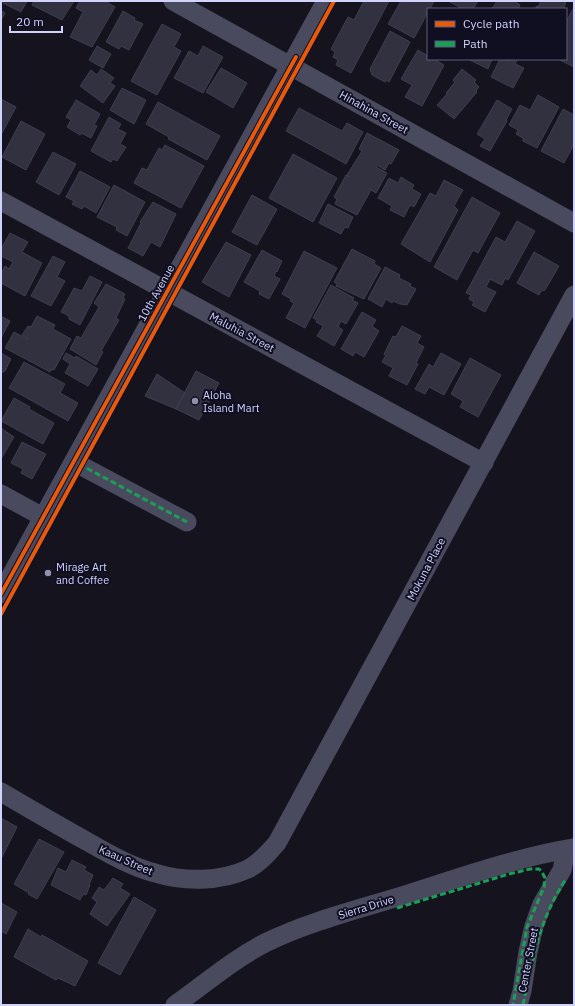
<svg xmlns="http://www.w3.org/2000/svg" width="575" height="1006" font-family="'IBM Plex Sans',sans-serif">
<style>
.building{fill:#323140;stroke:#3f3e51}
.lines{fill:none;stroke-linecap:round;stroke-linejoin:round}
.minor{stroke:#494a5e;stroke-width:19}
.quiet{stroke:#1a9f57;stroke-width:3;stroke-dasharray:6 3;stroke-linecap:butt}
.cycleway-casing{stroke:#100f22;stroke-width:6}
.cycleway{stroke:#e8590c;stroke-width:4}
.poi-dot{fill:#9090ae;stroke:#100f22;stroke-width:1.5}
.labels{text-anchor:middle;stroke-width:4;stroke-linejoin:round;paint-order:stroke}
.street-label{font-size:11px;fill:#d2d3fc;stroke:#100f22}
.poi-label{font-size:11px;fill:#d2d3fc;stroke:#100f22;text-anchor:start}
</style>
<rect width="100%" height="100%" fill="#14131e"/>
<path class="building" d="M4 1H27L21 12 3 3Z
M34 1H74L62 20 32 5Z
M80 1H105L115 7 92 47 70 37 83 12 76 8Z
M364 1H389L351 73 336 65 338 60 333 57 335 52 331 49 348 17 354 20Z
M401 1H434L430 9H428V12L414 38 388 24Z
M448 1H478L473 9H463Z
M497 1H514L520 5 518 9H492Z
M541 1H562L566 3 563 9H535L537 6 538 7Z
M574 7V67L558 59H566V22Z
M1 10 5 13 1 20Z
M123 11 135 18 134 20 143 24 129 50 121 46 119 49 106 42Z
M162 24 181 34 174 47 181 51 157 95 131 81Z
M390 31 410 42 389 82 386 80 385 82 372 75 370 69Z
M97 46 111 54 103 68 89 60Z
M203 46 223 57 203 93 174 78 189 51 198 56Z
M418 50 428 56V59H434L444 65 422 106 405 97 412 85 401 79Z
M468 59H492L488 69Z
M500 59H505L509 61 510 59H515L517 60 515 64 524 68 513 88 491 77Z
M221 68 247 83 233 108 206 92Z
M101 69 114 78 110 83 115 86 103 103 80 86 91 70 97 75Z
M462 69 476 80 474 82 479 87 476 91 477 92 454 119 437 105 447 94 446 93 455 82 453 80Z
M122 88 146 100 134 124 110 110Z
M538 95 559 107 537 148 523 141V138L516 134 518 130 509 125 520 105 530 110Z
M1 99 16 107 1 135Z
M76 100 100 114 94 125 97 126 91 138 81 133 80 135 67 127 71 120 66 117Z
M497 100 512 109 506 120 507 121 490 151 480 146 485 139 477 134Z
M158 102 220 136 207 160 168 139 169 137 146 124Z
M299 108 342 131 347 123 363 132 346 164 286 131Z
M563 109 574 115V144L564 163 541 151Z
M109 117 121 124 118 129 126 133 120 144 126 147 117 161 113 159 111 162 91 151Z
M21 121 45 134 26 170 2 157Z
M367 133 399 150 391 164 389 163 385 170 377 165 376 167 387 173 376 193 371 190 357 215 335 204 337 199 334 197 346 175 349 177 347 175 362 151 359 149Z
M165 145 204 166 181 208 134 183 142 168 147 170 159 148 162 150Z
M53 152 76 164 59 195 36 182Z
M293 154 337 178 313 222 269 198Z
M80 171 110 187 96 213 84 206 82 209 72 204 74 201 66 197Z
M401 177 414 185 412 189 421 194 414 207 410 205 404 217 390 210 392 206 378 198 389 178 398 183Z
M444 180 463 190 454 206 458 210 430 262 401 244 430 193 436 196Z
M114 185 145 202 127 236 116 230 117 227 97 217Z
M252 195 277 209 257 245 232 232Z
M472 197 500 213 478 253 473 250 457 280 434 267Z
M153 202 176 214 160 247 151 242 143 256 128 248 141 223 140 222Z
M328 204 353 217 348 228 345 227 341 234 319 223Z
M517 221 535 231 508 280 505 278 502 285 490 279 486 287 496 292 485 312 472 305 474 302 469 299 471 295 466 293 496 237 505 242Z
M10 233 28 242 22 252 42 263 25 296 1 283V274L5 266 9 269 13 262 1 256V249Z
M226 242 251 255 229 297 202 282Z
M352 249 375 261 374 264 381 268 364 299 336 286 337 284 334 282Z
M262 250 282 261 277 272 276 271 274 276 280 279 269 299 259 294 260 291 244 282Z
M304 251 337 268 305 328 286 318 294 303 290 301 291 299 282 294Z
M534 252 559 266 545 290 541 291 539 295 517 283Z
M53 256 65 262 57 277 65 281 51 306 31 296Z
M385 267 400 275 399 278 411 284 410 286 416 289 407 305 400 304 393 301 392 303 386 299 382 307 368 299Z
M90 276 102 282 80 325 69 319V316L61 312 74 288 82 291Z
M106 284 125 294 123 298 125 299 116 318 119 320 101 351 103 352 96 365 70 349 77 336 81 338 99 307 94 303Z
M331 285 354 298 352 300 358 303 346 324 341 321 338 327 343 330 334 346 317 336 323 326 316 322 317 320 313 318Z
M362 312 376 320 372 326 379 331 364 357 355 352 353 356 341 349Z
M1 316 10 321 1 338Z
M37 316 55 325 53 329 71 339 54 370 52 369 50 372 5 348 14 332 27 339 28 338 22 335 28 326 31 327Z
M402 326 421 336 417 343 424 347 416 363 418 364 407 385 389 376 393 368 382 362 386 355 384 354 393 336 396 337Z
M1 353 11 359 5 371 1 373Z
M66 353 75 358 76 356 98 369 88 386 65 373 70 364 63 359Z
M441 353 461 364 444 395 429 387 425 394 415 389 429 364 433 367Z
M470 358 501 375 478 417 460 407 463 401 451 394Z
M24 362 65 384 60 393 78 403 68 421 9 388Z
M196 371 219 383 199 420 176 409Z
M157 374 185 393 176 409 145 396Z
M14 398 30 407 29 409 54 423 43 444 1 421Z
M1 428 14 437 1 459Z
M22 442 46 454 32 479 21 473 23 469 11 463Z
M1 818 17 827 2 857H1Z
M39 839 64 852 37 899 28 894 29 893 14 884Z
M72 860 86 867 84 870 93 875 89 885H90L86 895 83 894 80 900 51 885 58 868 66 872Z
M113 878 123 884 120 888 130 894 107 926 90 914 97 902 92 898 99 887 104 890Z
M134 897 156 910 120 975 98 963Z
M1 903 17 912 6 934 1 931Z
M28 929 41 937 42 935 88 961 75 986 58 978 56 980 14 957Z"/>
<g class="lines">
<path class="minor" d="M173 1 574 223
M1 201 484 463
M74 462 187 522
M1 494 43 517
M1 594 326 1
M1 792C30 809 59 826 88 842 109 854 132 867 155 873 184 882 220 882 248 869 260 863 269 852 277 843L574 295
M175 1005C205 984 232 960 265 943 310 921 360 909 408 894 462 877 518 857 574 848
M518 1005 522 991 528 952 534 926 542 904 562 870 564 860 563 850"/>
<path class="quiet" d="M79 464 187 522
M397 908 509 874 530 869H539L542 872 545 878 544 887 527 927 513 1005
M523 1005C533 958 539 920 566 879"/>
<g class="cycleway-casing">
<path id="cycleway" d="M1 594 296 57
M1 614 334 1"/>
</g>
<use href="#cycleway" class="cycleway"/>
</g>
<g class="poi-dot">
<circle cx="195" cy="401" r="4"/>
<circle cx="48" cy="573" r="4"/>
</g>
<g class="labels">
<g class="street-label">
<text transform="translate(374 112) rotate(29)" y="4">Hinahina Street</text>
<text transform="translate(156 293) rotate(-61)" y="4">10th Avenue</text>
<text transform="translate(242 332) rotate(28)" y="4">Maluhia Street</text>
<text transform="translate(426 569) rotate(-62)" y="4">Mokuna Place</text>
<text transform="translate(126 860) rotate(24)" y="4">Kaau Street</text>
<text transform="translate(366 907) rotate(-17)" y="4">Sierra Drive</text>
<text transform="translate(528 960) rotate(-79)" y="4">Center Street</text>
</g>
<g class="poi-label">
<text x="203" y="399">Aloha<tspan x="203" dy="13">Island Mart</tspan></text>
<text x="56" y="571">Mirage Art<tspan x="56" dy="13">and Coffee</tspan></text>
</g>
</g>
<rect width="575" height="1006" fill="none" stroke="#d2d3fc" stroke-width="4"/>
<rect x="427" y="8" width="140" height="52" fill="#100f22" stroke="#5e5d79"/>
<rect x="435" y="21" width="20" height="6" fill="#e8590c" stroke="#5e5d79"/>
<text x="463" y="28" font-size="12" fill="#d2d3fc">Cycle path</text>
<rect x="435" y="41" width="20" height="6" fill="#1a9f57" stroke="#5e5d79"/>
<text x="463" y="48" font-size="12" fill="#d2d3fc">Path</text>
<path d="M10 26v6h52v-6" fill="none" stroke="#d2d3fc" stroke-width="2"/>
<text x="16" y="26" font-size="12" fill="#d2d3fc" stroke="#100f22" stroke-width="3" paint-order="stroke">20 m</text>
</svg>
